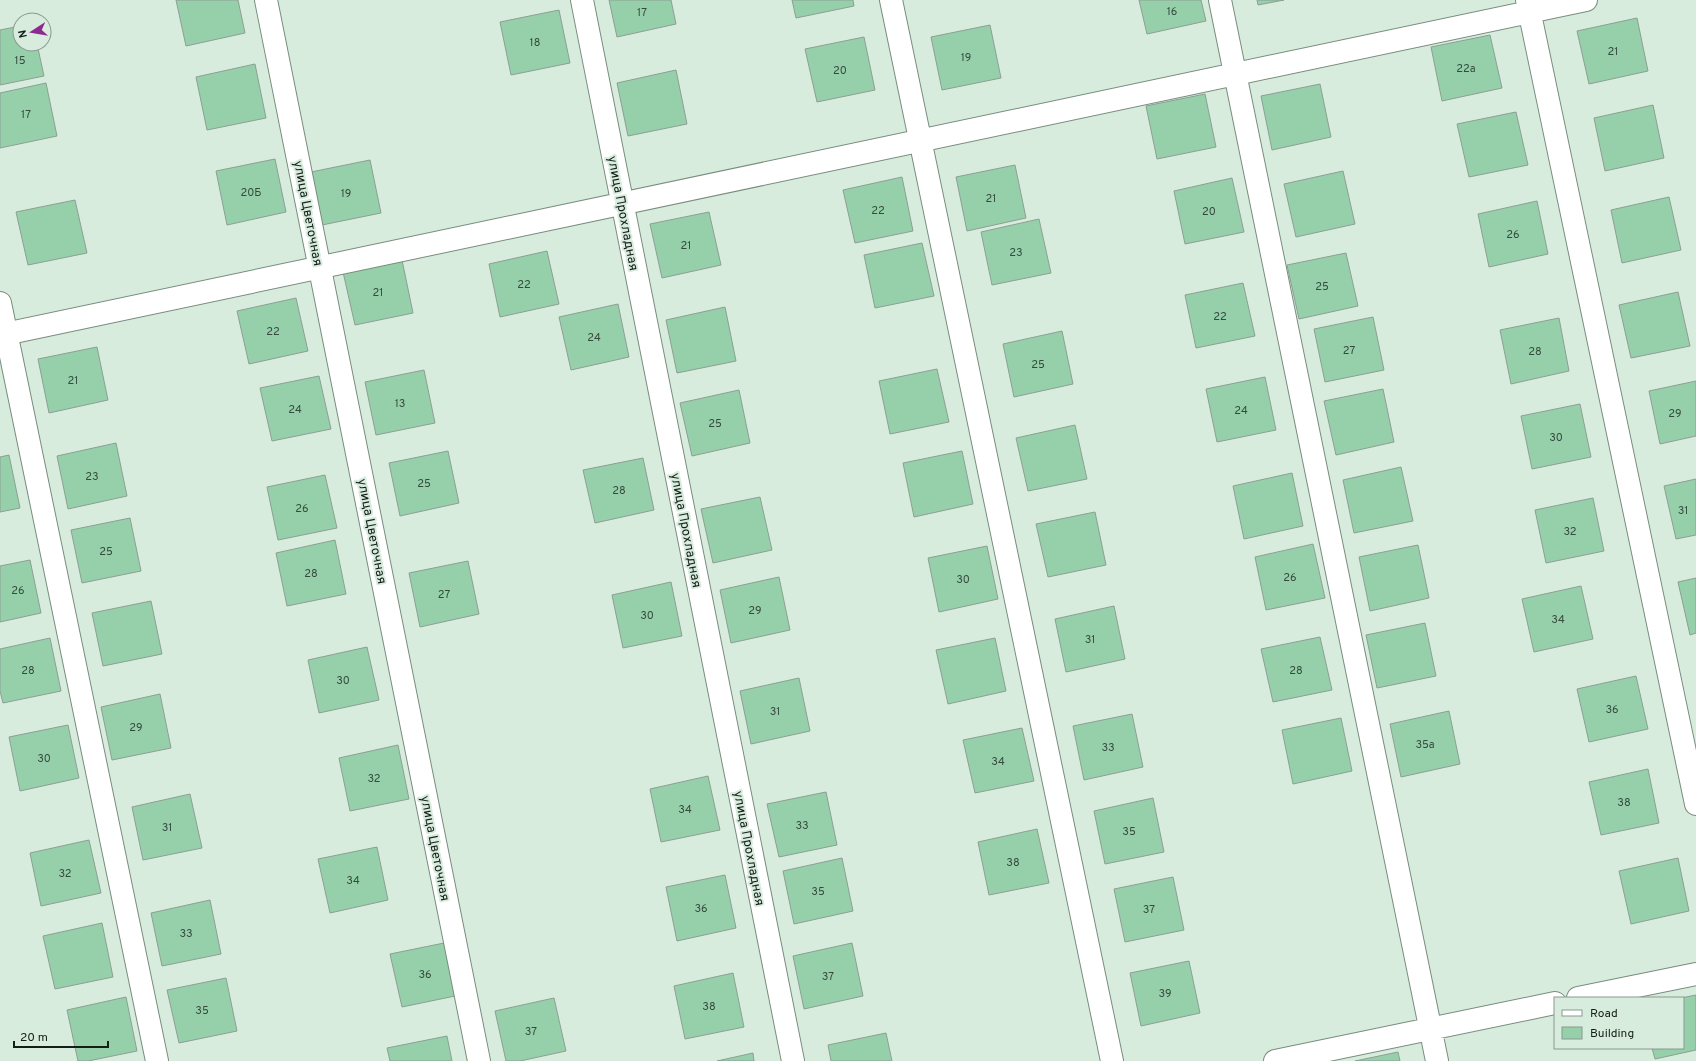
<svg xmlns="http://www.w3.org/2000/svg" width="1696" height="1061" font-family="Overpass,sans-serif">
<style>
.building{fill:#96d0ab;stroke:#8c9f93}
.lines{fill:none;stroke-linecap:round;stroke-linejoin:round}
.minor-casing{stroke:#798c7f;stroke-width:24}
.minor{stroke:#fff;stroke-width:22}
.labels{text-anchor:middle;stroke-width:4;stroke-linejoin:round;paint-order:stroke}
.number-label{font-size:11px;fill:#354a3d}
.street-label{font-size:13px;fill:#151d18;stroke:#d8ecde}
</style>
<rect width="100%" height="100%" fill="#d8ecde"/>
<path class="building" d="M176 0H238L245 33 186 46Z
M609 0H671L676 24 617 37Z
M792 0H853L854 6 796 18Z
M1139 0H1201L1206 21 1147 34Z
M1257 0H1284L1258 5Z
M559 10 570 63 511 75 500 22Z
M1637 18 1648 71 1589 84 1577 31Z
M990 25 1001 78 942 90 931 37Z
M20 26V44H37L44 76 0 85V30Z
M1490 35 1502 88 1442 101 1431 47Z
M864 37 875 90 817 102 805 49Z
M255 64 266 118 207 130 196 77Z
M676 70 687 124 628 136 617 83Z
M46 83 57 136 0 148V93Z
M1320 84 1331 137 1272 150 1261 96Z
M1205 94 1216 147 1157 159 1146 106Z
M1653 105 1664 158 1605 171 1594 118Z
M1516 112 1528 165 1469 177 1457 124Z
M275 159 286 212 227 225 216 171Z
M370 160 381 213 322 225 311 172Z
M1015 165 1026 218 967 231 956 177Z
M1343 171 1355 224 1296 237 1284 184Z
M902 177 913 231 855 243 843 190Z
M1232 178 1244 232 1185 244 1174 191Z
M1669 197 1681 250 1622 263 1611 210Z
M75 200 87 253 28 265 16 212Z
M1537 201 1548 254 1489 267 1478 214Z
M709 212 721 265 662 278 650 224Z
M1039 219 1051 273 992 285 981 232Z
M922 243 934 296 875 308 864 255Z
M547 251 559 304 500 317 489 264Z
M1346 253 1358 306 1299 319 1287 265Z
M402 260 413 313 355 325 343 272Z
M1243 283 1255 336 1196 348 1185 295Z
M1678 292 1690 346 1631 358 1619 305Z
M296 298 308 351 249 364 237 311Z
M618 304 629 357 571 370 559 317Z
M725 307 736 361 677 373 666 320Z
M1373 317 1384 370 1325 382 1314 329Z
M1559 318 1569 371 1511 384 1500 330Z
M1062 331 1073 384 1014 397 1003 344Z
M97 347 108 400 49 413 38 359Z
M937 369 949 422 890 434 879 381Z
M424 370 435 423 376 435 365 382Z
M319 376 331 429 272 441 260 388Z
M1265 377 1276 430 1217 442 1206 389Z
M1696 381V436L1660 444 1649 391Z
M1383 389 1394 442 1336 455 1324 401Z
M739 390 750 443 692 456 680 403Z
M1580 404 1591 457 1532 469 1521 416Z
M1075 425 1087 479 1028 491 1016 438Z
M116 443 127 496 68 509 57 456Z
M448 451 459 503 400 516 389 463Z
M962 451 973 504 914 517 903 463Z
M9 455 20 508 0 512V457Z
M643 458 654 510 595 523 583 470Z
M1401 467 1413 521 1354 533 1343 480Z
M1292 473 1303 526 1244 539 1233 486Z
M325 475 337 528 278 540 267 487Z
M1696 479V535L1676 539 1664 486Z
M760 497 772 550 713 563 701 509Z
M1593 498 1604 551 1546 563 1535 510Z
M1095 512 1106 565 1048 577 1036 524Z
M130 518 141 571 82 583 71 530Z
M335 540 346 594 287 606 276 553Z
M1313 544 1325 598 1266 610 1255 557Z
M1418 545 1429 598 1370 611 1359 557Z
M987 546 998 599 939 612 928 558Z
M30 560 41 613 0 622V566Z
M468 561 479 614 420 627 409 573Z
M779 577 790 630 731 643 720 590Z
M1696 578V633L1690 635 1678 582Z
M671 582 682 636 623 648 612 595Z
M1581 586 1593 639 1534 652 1522 599Z
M151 601 162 654 103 666 92 613Z
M1114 606 1125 659 1066 672 1055 619Z
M1425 623 1436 676 1377 688 1366 635Z
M1320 637 1332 690 1273 702 1261 649Z
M50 638 61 691 3 703 0 691V649Z
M995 638 1006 691 948 704 936 650Z
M367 647 379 700 319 713 308 660Z
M1636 676 1648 729 1589 742 1577 689Z
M799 678 810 731 751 744 740 691Z
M160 694 171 748 112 760 101 707Z
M1449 711 1460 764 1401 777 1390 724Z
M1132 714 1143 767 1084 780 1073 726Z
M1341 718 1352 771 1293 784 1282 730Z
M68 725 79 778 20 791 9 737Z
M1022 728 1034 781 975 793 963 740Z
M398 745 409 799 350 811 339 758Z
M1648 769 1659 823 1601 835 1589 782Z
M708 776 720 830 661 842 650 789Z
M826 792 837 845 779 857 767 804Z
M190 794 202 848 143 860 132 807Z
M1153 798 1164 852 1105 864 1094 811Z
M1037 829 1049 883 989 895 978 842Z
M89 840 101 893 41 906 30 853Z
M377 847 388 900 330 913 318 859Z
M842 858 853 911 794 924 783 871Z
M1678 858 1689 911 1631 924 1619 871Z
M725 875 736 928 677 941 666 887Z
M1173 877 1184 930 1125 942 1114 889Z
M210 900 221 954 162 966 151 913Z
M102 923 113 977 55 989 43 936Z
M449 942 460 995 402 1007 390 954Z
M852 943 863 996 804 1009 793 956Z
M1189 961 1200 1013 1141 1026 1130 973Z
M733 973 744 1027 685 1039 674 986Z
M226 978 237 1031 179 1043 167 990Z
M1696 995V1050L1655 1059 1652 1048H1683V998H1681Z
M126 997 137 1051 88 1061H78L67 1010Z
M554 998 566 1051 520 1061H506L495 1011Z
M886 1033 892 1061H831L828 1045Z
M447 1036 452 1061H390L387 1048Z
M1398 1052 1400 1061H1355Z
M753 1053 754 1061H717Z"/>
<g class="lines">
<g class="minor-casing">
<path id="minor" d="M266 0 479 1061
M582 0 793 1061
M891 0 1112 1061
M1220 0 1437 1061
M1527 0 1696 804
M0 303 157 1061
M0 335 1586 0
M1578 998 1696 974
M1275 1061 1555 1003"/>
</g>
<use href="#minor" class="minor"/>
</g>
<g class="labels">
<g class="number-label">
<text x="1172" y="15">16</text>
<text x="642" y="16">17</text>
<text x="535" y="46">18</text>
<text x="1613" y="55">21</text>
<text x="966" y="61">19</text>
<text x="20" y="64">15</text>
<text x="1466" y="72">22а</text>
<text x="840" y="74">20</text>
<text x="26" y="118">17</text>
<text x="251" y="196">20Б</text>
<text x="346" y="197">19</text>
<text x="991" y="202">21</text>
<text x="878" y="214">22</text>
<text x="1209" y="215">20</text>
<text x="1513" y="238">26</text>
<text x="686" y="249">21</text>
<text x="1016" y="256">23</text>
<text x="524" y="288">22</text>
<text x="1322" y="290">25</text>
<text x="378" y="296">21</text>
<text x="1220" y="320">22</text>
<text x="273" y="335">22</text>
<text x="594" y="341">24</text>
<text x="1349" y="354">27</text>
<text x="1535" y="355">28</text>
<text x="1038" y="368">25</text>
<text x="73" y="384">21</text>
<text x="400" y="407">13</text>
<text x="295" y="413">24</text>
<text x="1241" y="414">24</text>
<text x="1675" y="417">29</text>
<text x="715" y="427">25</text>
<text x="1556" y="441">30</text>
<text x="92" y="480">23</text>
<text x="424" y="487">25</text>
<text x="619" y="494">28</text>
<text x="302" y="512">26</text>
<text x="1683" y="514">31</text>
<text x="1570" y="535">32</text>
<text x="106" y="555">25</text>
<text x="311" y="577">28</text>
<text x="1290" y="581">26</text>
<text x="963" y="583">30</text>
<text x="18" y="594">26</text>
<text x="444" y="598">27</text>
<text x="755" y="614">29</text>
<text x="647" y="619">30</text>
<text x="1558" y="623">34</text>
<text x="1090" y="643">31</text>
<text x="28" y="674">28</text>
<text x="1296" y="674">28</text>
<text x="343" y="684">30</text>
<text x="1612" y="713">36</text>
<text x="775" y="715">31</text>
<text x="136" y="731">29</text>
<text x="1425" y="748">35а</text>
<text x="1108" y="751">33</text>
<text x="44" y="762">30</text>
<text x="998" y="765">34</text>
<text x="374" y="782">32</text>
<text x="1624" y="806">38</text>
<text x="685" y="813">34</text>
<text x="802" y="829">33</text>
<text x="167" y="831">31</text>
<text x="1129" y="835">35</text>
<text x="1013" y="866">38</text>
<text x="65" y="877">32</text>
<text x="353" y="884">34</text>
<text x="818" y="895">35</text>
<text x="701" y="912">36</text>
<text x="1149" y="913">37</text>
<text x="186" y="937">33</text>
<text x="425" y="978">36</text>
<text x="828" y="980">37</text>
<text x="1165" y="997">39</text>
<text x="709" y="1010">38</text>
<text x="202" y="1014">35</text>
<text x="531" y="1035">37</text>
</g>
<g class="street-label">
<text transform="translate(309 213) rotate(79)" y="5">улица Цветочная</text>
<text transform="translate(624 213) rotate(79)" y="5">улица Прохладная</text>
<text transform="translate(687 530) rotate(79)" y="5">улица Прохладная</text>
<text transform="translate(373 531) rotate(79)" y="5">улица Цветочная</text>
<text transform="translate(436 848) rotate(79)" y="5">улица Цветочная</text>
<text transform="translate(750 848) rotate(79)" y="5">улица Прохладная</text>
</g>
</g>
<rect x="1554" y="997" width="130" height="52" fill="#d8ecde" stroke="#8a998f"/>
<rect x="1562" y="1010" width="20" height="6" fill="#ffffff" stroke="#8a998f"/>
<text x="1590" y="1017" font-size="12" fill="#151d18">Road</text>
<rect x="1562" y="1027" width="20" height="12" fill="#96d0ab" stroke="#8a998f"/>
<text x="1590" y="1037" font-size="12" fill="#151d18">Building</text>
<g transform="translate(32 32) rotate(258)"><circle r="19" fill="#d8ecde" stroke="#8a998f"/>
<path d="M0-3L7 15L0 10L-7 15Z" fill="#8d2a91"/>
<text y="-6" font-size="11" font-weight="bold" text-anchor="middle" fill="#151d18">N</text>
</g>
<path d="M14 1041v6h94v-6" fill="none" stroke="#151d18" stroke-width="2"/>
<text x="20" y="1041" font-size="12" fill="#151d18" stroke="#d8ecde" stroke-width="3" paint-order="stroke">20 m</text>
</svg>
